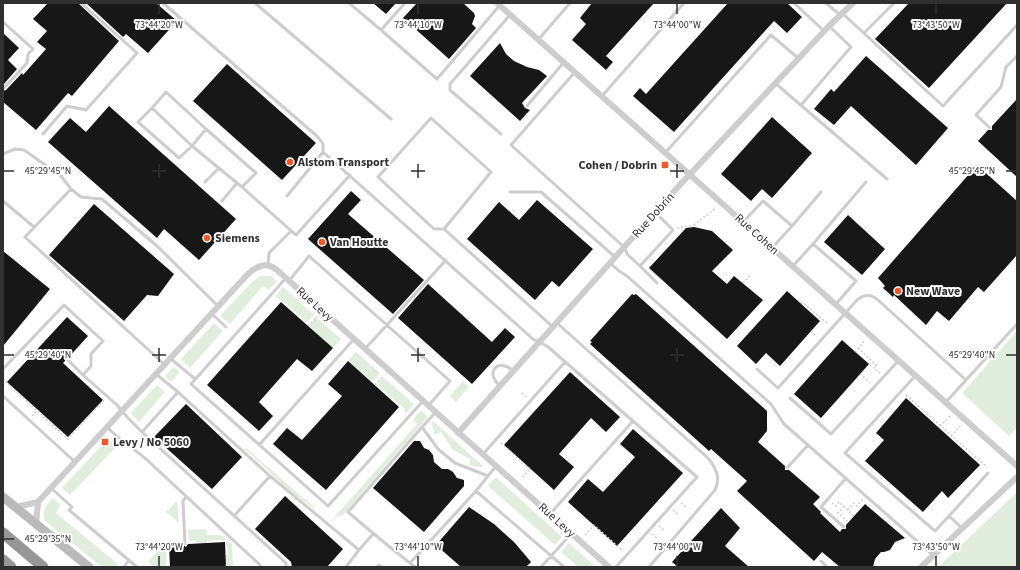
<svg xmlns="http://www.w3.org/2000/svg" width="1020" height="570" font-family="'Source Sans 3',sans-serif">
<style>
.green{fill:#e1eddd}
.building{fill:#171717}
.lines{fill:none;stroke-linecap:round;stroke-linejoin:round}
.path{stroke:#cdcdcd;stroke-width:1.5;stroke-dasharray:2 2;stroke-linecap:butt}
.lane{stroke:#cdcdcd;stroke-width:3}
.street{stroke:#cdcdcd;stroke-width:6}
.secondary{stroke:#bababa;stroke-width:9}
.highway{stroke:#979797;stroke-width:11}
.ticks{fill:none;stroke:#303030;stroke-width:1.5}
.poi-dot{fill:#ed592c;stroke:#fff;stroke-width:1.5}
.labels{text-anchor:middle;stroke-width:4;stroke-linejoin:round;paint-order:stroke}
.poi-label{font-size:12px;font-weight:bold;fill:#303030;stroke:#fff;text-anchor:start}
.street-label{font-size:12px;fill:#303030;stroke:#fff}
.ticks-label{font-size:10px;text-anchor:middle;fill:#303030;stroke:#fff;stroke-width:4;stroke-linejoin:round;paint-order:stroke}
</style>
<rect width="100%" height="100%" fill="#fff"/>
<path class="green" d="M261 276H271L277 281 269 290 263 286 230 324 220 316 253 281Z
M283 287 314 315 308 321H306L281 300 276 297V296Z
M316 317 341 339 333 348 311 328V323Z
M214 323 223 331 190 368 181 359Z
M1017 331V427L1009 436 962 393Z
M356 352 380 373 375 379 370 381 348 361Z
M173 367 179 371V373L171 382 165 376Z
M383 377 414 404 406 413 404 411 405 409 378 386V383Z
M463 381 469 387 456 402 450 396Z
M157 385 165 392 139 422 132 415 131 413Z
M421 410 428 417 343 515 336 517 332 522 331 521 417 424 413 420Z
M433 421 484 467H479L469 465 470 459 453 450 441 432 435 435 431 422Z
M107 439 116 445V447L70 495 62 488 101 446 103 447 106 444 104 442Z
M246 448 315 508H313L290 491 245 449Z
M496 477 562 537 555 545 488 486Z
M1017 493V567H938L1014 495Z
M53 498 60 504V506L56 513 118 564 116 567H102L45 521C41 511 46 505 53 498Z
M177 501 179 523 166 512Z
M206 529 207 535H221L225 538 223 542 221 540 207 541V543H196V541H189L188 530Z
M228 541 232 544 233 567H226L225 555H228L227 546 225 544Z
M569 543 596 567H578L561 552Z
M164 544 167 546 166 567H154L148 562Z"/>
<path class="building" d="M48 3H78L119 41 72 96 68 93 36 130 3 102V91L6 90 22 73 23 75 46 49 37 42 47 31 33 19Z
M86 3H156L177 21 148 53 126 34 123 37Z
M373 3H396L386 14Z
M417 3H463L474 13 475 16 472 24 476 28 449 59 403 18Z
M592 3H654L606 56 613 62 606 70 572 40 586 24 580 18Z
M728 3H787L802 17 787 33 774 21 674 132 633 96 640 88 646 94Z
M909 3H1007L929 88 875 39Z
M3 33 19 48 8 60 17 69 3 85Z
M500 43 506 54 514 61 527 67 539 70 547 76 522 103 525 108 530 110 520 121 470 76Z
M866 56 948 128 916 165 851 106 834 125 814 109 831 89 834 92Z
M227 64 316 143 282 180 193 101Z
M1017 99V177L978 141 988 130H992V126Z
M109 106 236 219 199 260 164 229 157 238 48 142 70 118 86 132Z
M772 117 812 153 772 198 762 189 751 201 721 174Z
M977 165 1017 201V255L984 292 978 287 949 321 937 311 926 325 894 295 893 297 883 288 885 286 878 278Z
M351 191 361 200 348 214 424 280 393 314 308 239Z
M537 200 593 249 559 287 552 281 535 300 467 239 499 202 519 220Z
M94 204 174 274 158 296 147 295 124 321 49 255Z
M848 215 885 249 862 275 824 242Z
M694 227 712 231 733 250 712 271 727 284 734 276 763 300 727 339 649 268 686 228Z
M3 251 50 289 3 346Z
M428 284 492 342 505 328 515 337 472 384 398 318Z
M787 291 820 321 780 366 766 353 756 364 737 346Z
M632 294 634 295 636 294 767 411V431L758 442 785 466V470H789L820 497 813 504 821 512 820 513 840 532 842 529H846V525L865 504 905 538 895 542 890 550 884 552H881L875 559 873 567H840L822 552 814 561 737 491 747 481 711 449 709 451 590 344 592 342 590 341Z
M281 302 333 348 312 371 297 359 259 402 273 416 259 431 207 385Z
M67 317 88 336 69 357H65V361L63 363 103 400 68 437 7 382Z
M842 340 869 364 821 418 794 394Z
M348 361 399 407 326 490 273 444 287 428 302 440 342 396 328 384Z
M570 372 620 417 606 432 591 418 559 454 574 467 554 490 504 445Z
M906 398 980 465 948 498 942 491 923 512 865 461 884 440 876 433Z
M186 404 242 457 212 489 154 437Z
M633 429 683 473 617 546 568 502 588 479 603 492 635 457 620 444Z
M414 441H420L424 448 429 450 433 455 434 462 442 469H448L453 472 457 478 464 480V486L424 532 373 488Z
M285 496 343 549 327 567H292L291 562 255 529Z
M469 507 494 524 514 542 531 562 526 567H461L436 545Z
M721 508 740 528 725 546 749 567H678L672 562Z
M225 542 226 567H170L169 545 182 544 186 547 188 544Z"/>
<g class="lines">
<path class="path" d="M526 115 530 111
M694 225 716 208
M677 228 694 225V227
M743 283 751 274
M801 303 802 302 828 324
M308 326 317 317
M811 331 817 337
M858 348 877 366 874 368 880 373
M855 352 865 340
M860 374 870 383
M3 379 6 382
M375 385 383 376
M3 386 6 382 68 439 104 400
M522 393 526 397
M906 395 987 467
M32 416 38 410
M940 426 950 416
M951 436 961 425
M501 443 530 469 522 478
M681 503 686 507
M832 503 836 506 839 502 854 516
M844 506 838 513 848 522
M673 510 679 515
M848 510 854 503 857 506 863 499
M659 526 665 531
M652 534 658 539
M585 535 594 525 623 551"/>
<path class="lane" d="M163 3 318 137 323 144V152
M255 3 391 119
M349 3 381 30
M405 3 381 30 437 79 500 5
M794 3 824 31
M826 3 840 15
M842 13 943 106 1017 25
M3 22 33 49 28 54 27 63 4 88
M864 33 894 3
M538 40 570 3
M575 72 511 145 624 247 628 255 640 266 673 230 655 212
M775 83 887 179
M602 96 684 3
M801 105 851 47 829 26
M527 106 564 62
M152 108 138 122 179 158 192 146 152 108 166 92 206 129
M990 128 976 115 1001 87 1006 67 1017 56
M43 134 67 106 86 110 137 53 81 3
M501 134 450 90V84L510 15
M665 153 771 35 798 58
M3 154 15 149 24 150 61 176 71 189
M205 182 219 168
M242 187 256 173 206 129 192 146 242 187 296 235 350 175
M510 192H541L615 257
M287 196 323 152 533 339 547 346 697 477 616 567
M3 201 34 227
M222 201 237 183
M743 222 763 201 792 226 772 248
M792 226 821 192
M444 229 491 172 431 118 378 177 434 229H444L553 327
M813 244 866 182
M610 263 619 271 627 276 771 404 784 424 934 556
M268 265 269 253 291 231
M640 266 657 283
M793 266 813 244 856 281 836 304
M286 278 191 384 328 506 423 401
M289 281 309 256 450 381 428 406
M211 313 226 327
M557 323 708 458C716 468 721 478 715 490L649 567
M365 349 446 260
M170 358 195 379
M67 359 83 375
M164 364 25 237 71 189 81 197 102 199 157 246 218 306
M3 369 64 305 103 341 91 354V366L83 375 117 405 127 417 142 432 286 563V567
M757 369 778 388 857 300C864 294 871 294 878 300L966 380
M916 375 845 453 935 531 949 516
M500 386C485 373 496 357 514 371
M178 392 270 476 234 516
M3 396 75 462
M790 398 831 434 899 360
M946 402 1017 324
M436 412 422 427 438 449 455 463 488 476
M107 427C118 439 133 448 146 459L260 565 261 567
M142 432 178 392 156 374
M260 444 354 339
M483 454 565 362
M787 468 808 445
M270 476 359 550 346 567
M51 488 72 507 69 510 137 567
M476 491 496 466
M550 514 633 421
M844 527 821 507 846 478
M962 528 949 516 988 473
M185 544 183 501 186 497
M359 550 373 534
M821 561 827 567
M410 563 476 491 564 567
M124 567 129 560
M377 567 379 565 382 567
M415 567C392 549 370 531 348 512L422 427
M541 567 572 533"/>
<path class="street" d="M497 3 1017 466
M458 433 677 188 829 26 853 3
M16 507 38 502 247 275C256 266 266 261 277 270L609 567
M36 525 38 502
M921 567 1017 477"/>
<path class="secondary" d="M3 497 89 567"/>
<path class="highway" d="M3 533 43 567
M3 560 11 567"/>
</g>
<path class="ticks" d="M159 4V14M418 4V14M677 4V14M936 4V14M159 164V178M418 164V178M677 164V178M4 171H14M152 171H166M411 171H425M670 171H684M1006 171H1016M159 348V362M418 348V362M677 348V362M4 355H14M152 355H166M411 355H425M670 355H684M1006 355H1016M4 539H14M159 556V566M418 556V566M677 556V566M936 556V566"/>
<g class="poi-dot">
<circle cx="290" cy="162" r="4"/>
<rect x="661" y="161" width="8" height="8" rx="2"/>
<circle cx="207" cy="238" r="4"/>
<circle cx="322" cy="242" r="4"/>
<circle cx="898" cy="291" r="4"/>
<rect x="101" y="438" width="8" height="8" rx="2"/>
</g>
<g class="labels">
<g class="poi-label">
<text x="298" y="166">Alstom Transport</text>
<text x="657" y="169" text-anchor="end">Cohen / Dobrin</text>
<text x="215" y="242">Siemens</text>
<text x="330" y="246">Van Houtte</text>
<text x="906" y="295">New Wave</text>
<text x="113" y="446">Levy / No 5060</text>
</g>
<g class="street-label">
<text transform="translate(653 215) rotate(-48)" y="4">Rue Dobrin</text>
<text transform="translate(757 234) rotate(42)" y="4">Rue Cohen</text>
<text transform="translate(315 304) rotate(42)" y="4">Rue Levy</text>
<text transform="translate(557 520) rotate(42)" y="4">Rue Levy</text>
</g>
</g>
<g class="ticks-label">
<text x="159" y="28">73°44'20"W</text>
<text x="418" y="28">73°44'10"W</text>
<text x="677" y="28">73°44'00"W</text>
<text x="936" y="28">73°43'50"W</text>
<text x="48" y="174">45°29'45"N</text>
<text x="972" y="174">45°29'45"N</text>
<text x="48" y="358">45°29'40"N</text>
<text x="972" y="358">45°29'40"N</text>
<text x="48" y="542">45°29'35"N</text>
<text x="159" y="550">73°44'20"W</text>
<text x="418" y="550">73°44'10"W</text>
<text x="677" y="550">73°44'00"W</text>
<text x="936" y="550">73°43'50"W</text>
</g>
<rect width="1020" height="570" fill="none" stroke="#303030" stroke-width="8"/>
</svg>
